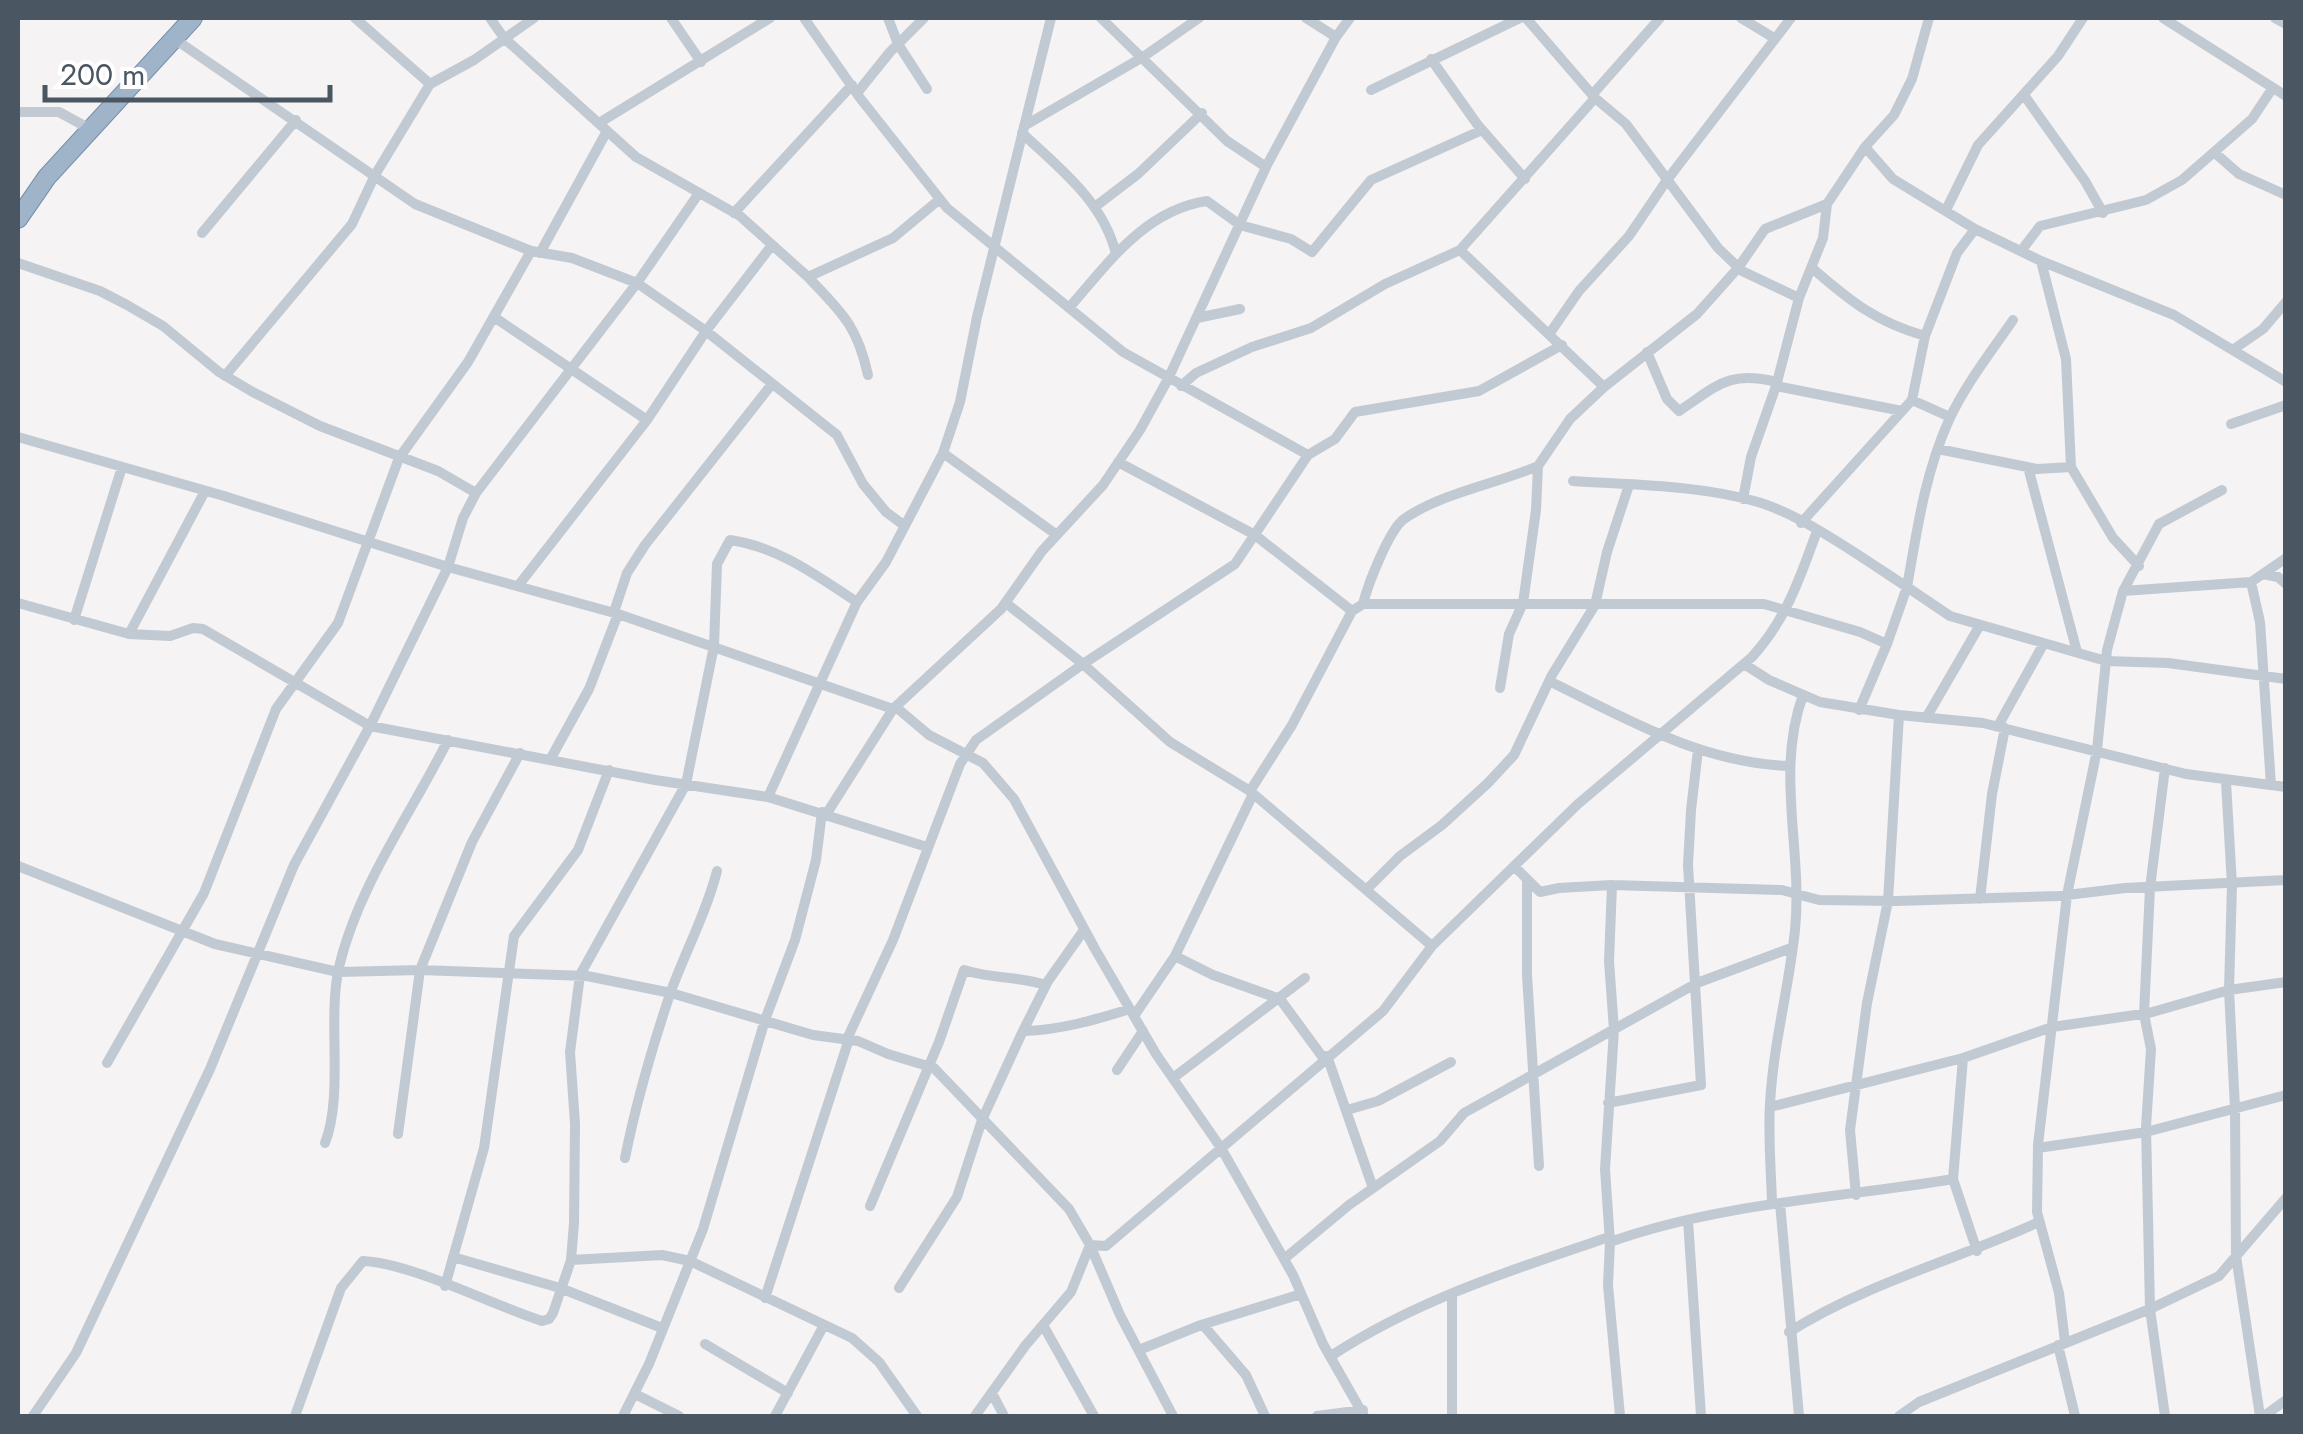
<svg xmlns="http://www.w3.org/2000/svg" width="2303" height="1434" font-family="Jost,sans-serif">
<style>
.lines{fill:none;stroke-linecap:round;stroke-linejoin:round}
.trunk-casing{stroke:#7690ad;stroke-width:20}
.minor{stroke:#c1cad2;stroke-width:10}
.trunk{stroke:#9fb4c9;stroke-width:18}
</style>
<rect width="100%" height="100%" fill="#f5f3f3"/>
<g class="lines">
<g class="trunk-casing">
<path id="trunk" d="M18 219 47 177 193 18"/>
</g>
<path class="minor" d="M355 18 430 84
M490 18 504 38 636 157 740 216 808 277 893 238 940 199
M671 18 701 62
M804 18 860 98 947 208 1123 352 1308 455 1335 439 1355 412 1479 391 1562 345
M888 18 898 44 927 89
M1101 18 1227 141 1266 167
M1306 18 1336 37
M1526 18 1595 98 1626 124 1718 248 1742 271 1799 298
M1741 18 1774 38
M2163 18 2286 96
M2275 18 2286 24
M176 40 415 204 531 251 572 258 637 283 706 331 837 435 863 484 886 512 905 526
M1431 59 1477 124 1525 179
M1371 90 1520 18
M857 93 890 52 924 18
M1592 95 1660 18
M2024 95 2085 181 2103 213
M18 112H59L90 129
M599 123 770 18
M1024 126 1143 57 1199 18
M1022 133C1060 169 1103 201 1116 254
M1865 147 1893 179 1975 229 2041 261 2174 315 2286 382
M2215 153 2239 174 2286 195
M1096 206 1138 174 1202 113
M1946 210 1978 145 2058 56 2083 18
M734 213 852 85
M202 233 296 120
M1460 250 1595 98
M2021 251 2040 226 2146 200 2182 180 2252 119 2272 89
M540 253 607 131
M2041 261 2066 359 2071 467 2113 538 2139 566
M18 263 100 291 127 305 163 326 219 372 251 391 320 426 438 471 476 493
M1812 268C1850 301 1876 322 1925 336
M808 277C842 313 857 325 868 375
M1069 308C1108 263 1145 210 1207 201L1240 225 1291 239 1312 252 1371 180 1482 130
M494 317 647 420
M1197 318 1240 309
M2013 320C1991 352 1965 385 1949 420 1925 473 1917 530 1907 587L1950 616 2106 661 2168 663 2286 679
M1550 333 1579 291 1629 236 1667 180 1791 18
M2234 349 2263 329 2286 302
M1647 352 1667 399 1679 411C1717 386 1728 370 1777 382
M225 376 352 224 375 175 430 84 474 60 534 18
M1181 386 1196 373 1252 347 1311 328 1385 284 1460 250 1604 387
M1776 386 1902 411
M1912 400 1950 417
M2231 424 2286 405
M18 437 224 496 448 567 618 614 893 709
M1938 449 2037 469 2071 467
M943 453 1057 535
M1118 462 1255 535 1352 611
M2028 467 2077 652
M1743 499 1751 457 1776 386 1799 298 1823 238 1827 204
M1801 523 1912 400 1925 336 1957 253 1975 229
M2263 574 2278 577 2286 584
M518 586 647 420 706 331 772 245
M2123 591 2251 582
M18 603 129 634 170 636 193 628 203 629 370 726 655 780 768 797 927 847
M1006 603 1083 664 1170 742 1250 791 1432 946
M1363 604C1368 584 1389 530 1404 519 1441 493 1496 484 1538 466
M614 612 627 573 645 545 772 384
M74 620 122 467
M129 634 205 491
M1744 664 1769 680 1820 702 1899 715 1983 723 2186 774 2286 787
M1549 681C1627 719 1701 763 1789 766
M1500 688 1509 634 1523 603 1536 510 1538 466 1570 419 1604 387 1697 314 1738 268 1765 229 1827 204 1865 147 1894 115 1912 79 1929 18
M897 708 929 735 983 763 1014 799 1095 949 1156 1054 1221 1148 1254 1206 1293 1275 1323 1344 1364 1416
M1859 710 1887 644
M1926 718 1980 625
M1998 726 2044 643
M551 758 589 689 618 614
M2165 768 2150 888 2144 1014 2151 1049 2146 1127 2150 1309 2165 1416
M2226 782 2232 885 2229 990 2235 1108 2236 1256 2260 1416
M2271 785 2260 622 2251 582 2286 558
M1250 791 1292 725 1352 611 1363 604H1764L1860 632 1887 644 1907 587C1867 561 1803 515 1758 502 1699 485 1634 485 1573 481
M768 797 857 602 886 562 943 453 960 402 977 317 1051 18
M827 813 893 709 1001 609 1042 551 1103 485 1140 430 1168 379 1267 165 1336 37 1350 18
M18 866 215 944 338 972 420 970 587 976 671 993 813 1035 858 1041 888 1054 934 1068 1069 1209 1090 1245 1071 1292 1025 1346 975 1416
M1514 866 1540 892 1559 888 1612 885 1782 890 1819 900 1896 901 2059 896 2125 888 2286 880
M1527 881V975L1539 1166
M1612 885 1609 961 1614 1030 1605 1169 1610 1242 1608 1285 1620 1416
M1366 890 1400 856 1442 825 1488 783 1514 755 1552 675 1595 605 1607 552 1629 485
M1980 899 1992 794 2005 728
M1175 956 1213 975 1280 999 1324 1059
M1134 1016 1175 956 1253 794
M1024 1031C1061 1030 1094 1020 1130 1009
M847 1039 893 940 960 764 976 740 1083 664 1235 564 1308 455
M1327 1056 1373 1188
M1963 1058 1953 1179 1977 1251
M107 1063 204 893 276 709 338 623 399 458 468 362 531 251
M1117 1070 1143 1031
M1173 1078 1305 978
M1608 1103 1701 1085 1688 865 1691 810 1698 750
M1770 1107 1963 1058 2052 1027 2149 1013 2229 990 2286 982
M1347 1110 1378 1101 1451 1062
M398 1134 420 970 472 842 520 753
M325 1143C344 1094 327 1020 339 967 358 886 411 814 448 740
M2038 1148 2146 1132 2286 1095
M625 1158C636 1103 652 1048 670 994 685 952 706 914 717 871
M1856 1195 1850 1130 1867 1003 1888 901 1899 715
M1772 1203C1771 1170 1768 1136 1770 1104 1773 1045 1789 988 1795 930 1803 850 1775 772 1803 695
M1780 1203 1799 1416
M870 1206 939 1042 964 970C991 979 1019 976 1046 985
M1688 1220 1701 1416
M1610 1242C1719 1203 1839 1198 1953 1179
M453 1257 560 1288 662 1328
M1284 1259 1349 1205 1440 1141 1464 1113 1697 983 1791 948
M571 1260 662 1255 690 1261 852 1338 879 1362 917 1416
M445 1286 484 1148 514 936 578 850 609 770
M899 1288 957 1197 982 1120 1021 1035 1048 981 1084 930
M765 1298 849 1039
M1043 1325 1094 1416
M1203 1325 1246 1375 1265 1416
M1789 1332C1867 1283 1956 1260 2039 1222
M2065 1342 2059 1293 2037 1212 2038 1145 2067 895 2097 750 2107 650 2123 591 2159 524 2222 490
M705 1344 788 1393
M2058 1345 2075 1416
M1139 1350 1201 1325 1301 1294
M1331 1356C1416 1300 1514 1269 1609 1237
M992 1393 1004 1416
M635 1394 679 1416
M33 1416 76 1353 210 1069 294 865 370 726 448 567 463 518 476 493 637 283 699 193
M295 1416 341 1288 363 1261C411 1263 492 1305 542 1321L549 1319 553 1313 571 1260 574 1223 575 1124 570 1052 580 975 686 784 714 646 717 564 730 540C779 547 817 576 857 602
M623 1416 649 1364 703 1229 765 1020 795 940 816 860 822 812
M775 1416 824 1325
M1173 1416 1120 1315 1090 1245 1106 1246 1383 1011 1432 946 1578 804 1752 657C1786 620 1800 578 1817 531
M1317 1416 1363 1410
M1452 1416V1294
M1899 1416 1919 1402 2150 1309 2219 1276 2286 1198
M2264 1416 2286 1400"/>
<use href="#trunk" class="trunk"/>
</g>
<rect width="2303" height="1434" fill="none" stroke="#4a5661" stroke-width="40"/>
<path d="M45 85v15h285v-15" fill="none" stroke="#4a5661" stroke-width="5"/>
<text x="60" y="85" font-size="30" fill="#4a5661" stroke="#ffffff" stroke-width="8" paint-order="stroke">200 m</text>
</svg>
